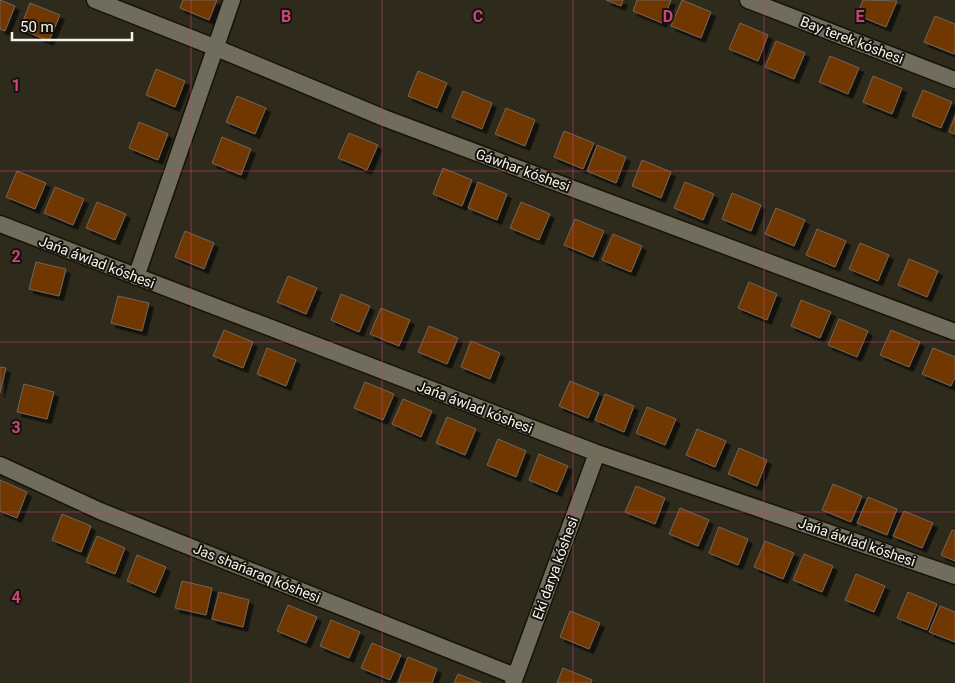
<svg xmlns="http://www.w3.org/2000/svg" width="955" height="683" font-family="Roboto,sans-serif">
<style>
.building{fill:#6f3900;stroke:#736459;filter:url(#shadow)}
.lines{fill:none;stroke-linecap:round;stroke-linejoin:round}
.minor-casing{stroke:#161306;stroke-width:19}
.minor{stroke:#716d5c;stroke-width:16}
.grid{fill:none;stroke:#cc4478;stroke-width:1;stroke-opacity:0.55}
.labels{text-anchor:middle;stroke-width:4;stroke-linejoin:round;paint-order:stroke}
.street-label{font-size:14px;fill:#f6f3ea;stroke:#15130d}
.grid-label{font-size:16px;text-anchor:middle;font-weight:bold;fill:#cc4478;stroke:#15130d;stroke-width:4;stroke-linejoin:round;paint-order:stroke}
</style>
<defs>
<filter id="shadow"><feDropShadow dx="4.5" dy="4.5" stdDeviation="0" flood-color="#0009"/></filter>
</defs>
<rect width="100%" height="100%" fill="#2e2b1c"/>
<path class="building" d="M0 0 15 6 5 31 0 29Z
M183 0H217L209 20 180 8Z
M606 0H623L621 6Z
M637 0H671L662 23 633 11Z
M682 0 711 12 701 38 671 26Z
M863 0 897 1 886 27 857 15Z
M30 3 60 15 49 41 20 29Z
M935 16 955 24V50L954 54 924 42Z
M740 23 768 35 758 61 729 49Z
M776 41 805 53 794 79 765 67Z
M830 56 859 68 848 94 819 82Z
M156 69 185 81 175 107 146 95Z
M418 71 447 83 437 108 408 96Z
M873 76 902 88 892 114 863 102Z
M923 90 952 102 941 128 912 116Z
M463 91 492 103 482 129 452 117Z
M237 96 266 108 255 134 226 122Z
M506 108 535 120 525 146 495 134Z
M955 116V134L949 132Z
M139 122 168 134 158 160 129 148Z
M564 131 594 143 583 169 554 157Z
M349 133 378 145 367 170 338 158Z
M222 137 251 149 241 175 212 163Z
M597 145 626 157 616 183 587 171Z
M642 160 671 172 661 198 632 186Z
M443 168 472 180 462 206 433 194Z
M17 171 46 183 35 209 6 197Z
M478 182 507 194 497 220 468 208Z
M685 182 714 194 703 220 674 208Z
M55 187 84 199 73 225 44 213Z
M732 193 761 205 751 231 722 219Z
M97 202 126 214 115 240 86 228Z
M521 202 550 214 539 240 510 228Z
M776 208 805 220 794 246 765 234Z
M575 219 604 231 593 257 564 245Z
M817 229 846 241 835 267 806 255Z
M185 231 214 243 204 269 175 257Z
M613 234 642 246 631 272 602 260Z
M860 243 889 255 878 281 849 269Z
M909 259 938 271 927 297 898 285Z
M36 262 66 269 59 296 29 289Z
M288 276 317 288 306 314 277 302Z
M749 282 777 294 767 320 738 308Z
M341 294 370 306 359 332 331 320Z
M118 296 149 303 142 331 111 323Z
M801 300 831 312 820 338 791 326Z
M381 308 410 320 399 346 370 334Z
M839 319 868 331 857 357 828 345Z
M429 326 458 338 447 364 418 352Z
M224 330 253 342 243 368 213 356Z
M891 330 920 342 909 367 880 355Z
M471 341 500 353 490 379 461 367Z
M267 348 296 360 286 386 257 374Z
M933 348 955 357V377L951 386 922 374Z
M0 367 6 368 0 393Z
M570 381 599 393 588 418 559 406Z
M365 382 394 394 383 420 354 408Z
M24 384 54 392 47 419 17 412Z
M605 394 634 406 624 432 595 420Z
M403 399 432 411 421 437 392 424Z
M647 407 676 419 665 445 636 433Z
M447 417 476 429 465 455 436 443Z
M697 429 726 441 715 467 686 455Z
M498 439 526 451 516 477 487 465Z
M739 448 767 460 757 486 728 474Z
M539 454 568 466 557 492 529 480Z
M0 480 27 492 17 518 0 511Z
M833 484 862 496 851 522 822 510Z
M636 486 665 498 655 524 625 512Z
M868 497 897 509 887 535 857 523Z
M680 508 709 520 698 546 669 534Z
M904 511 933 523 922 548 893 536Z
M62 514 91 526 81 552 52 540Z
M719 527 748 539 738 565 709 553Z
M952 530 955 531V561L941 555Z
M97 536 125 548 115 574 86 562Z
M765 541 794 553 783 579 754 567Z
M804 554 833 566 822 592 793 580Z
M137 555 166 567 155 593 127 581Z
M856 574 885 586 874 612 845 600Z
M182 581 212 588 206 615 175 608Z
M219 592 249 600 243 627 212 619Z
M908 592 937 604 927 630 897 618Z
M288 605 317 617 306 643 277 631Z
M940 606 955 612V642L929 632Z
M570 611 600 623 589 649 560 637Z
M331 620 360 632 349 658 320 646Z
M372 643 401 655 390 680 361 668Z
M408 657 437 669 432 683H398Z
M563 668 592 680 591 683H557Z
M458 674 481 683H454Z"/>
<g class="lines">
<g class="minor-casing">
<path id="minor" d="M95 0 214 47 384 118 955 332
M748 0 955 80
M0 224 597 453 955 576
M136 277 232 0
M0 465 100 511 515 676
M513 683 597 453"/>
</g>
<use href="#minor" class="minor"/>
</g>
<path class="grid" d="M191 0V683M382 0V683M573 0V683M764 0V683M0 171H955M0 342H955M0 512H955"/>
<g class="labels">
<g class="street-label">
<text transform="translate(852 40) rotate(21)" y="5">Bay terek kóshesi</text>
<text transform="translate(523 170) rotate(20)" y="5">Gáwhar kóshesi</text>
<text transform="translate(97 262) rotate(21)" y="5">Jańa áwlad kóshesi</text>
<text transform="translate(475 407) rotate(21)" y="5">Jańa áwlad kóshesi</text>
<text transform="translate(857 542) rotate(19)" y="5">Jańa áwlad kóshesi</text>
<text transform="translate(555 568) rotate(-70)" y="5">Eki darya kóshesi</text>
<text transform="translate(257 573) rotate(22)" y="5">Jas shańaraq kóshesi</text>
</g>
</g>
<g class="grid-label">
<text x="286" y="22">B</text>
<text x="478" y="22">C</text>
<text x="668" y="22">D</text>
<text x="860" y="22">E</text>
<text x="16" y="91">1</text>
<text x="16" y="262">2</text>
<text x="16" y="433">3</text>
<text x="16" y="603">4</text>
</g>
<path d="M12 32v8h120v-8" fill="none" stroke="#f6f3ea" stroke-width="2.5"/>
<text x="20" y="32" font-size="15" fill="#f6f3ea" stroke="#15130d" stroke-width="4" paint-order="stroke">50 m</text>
</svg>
